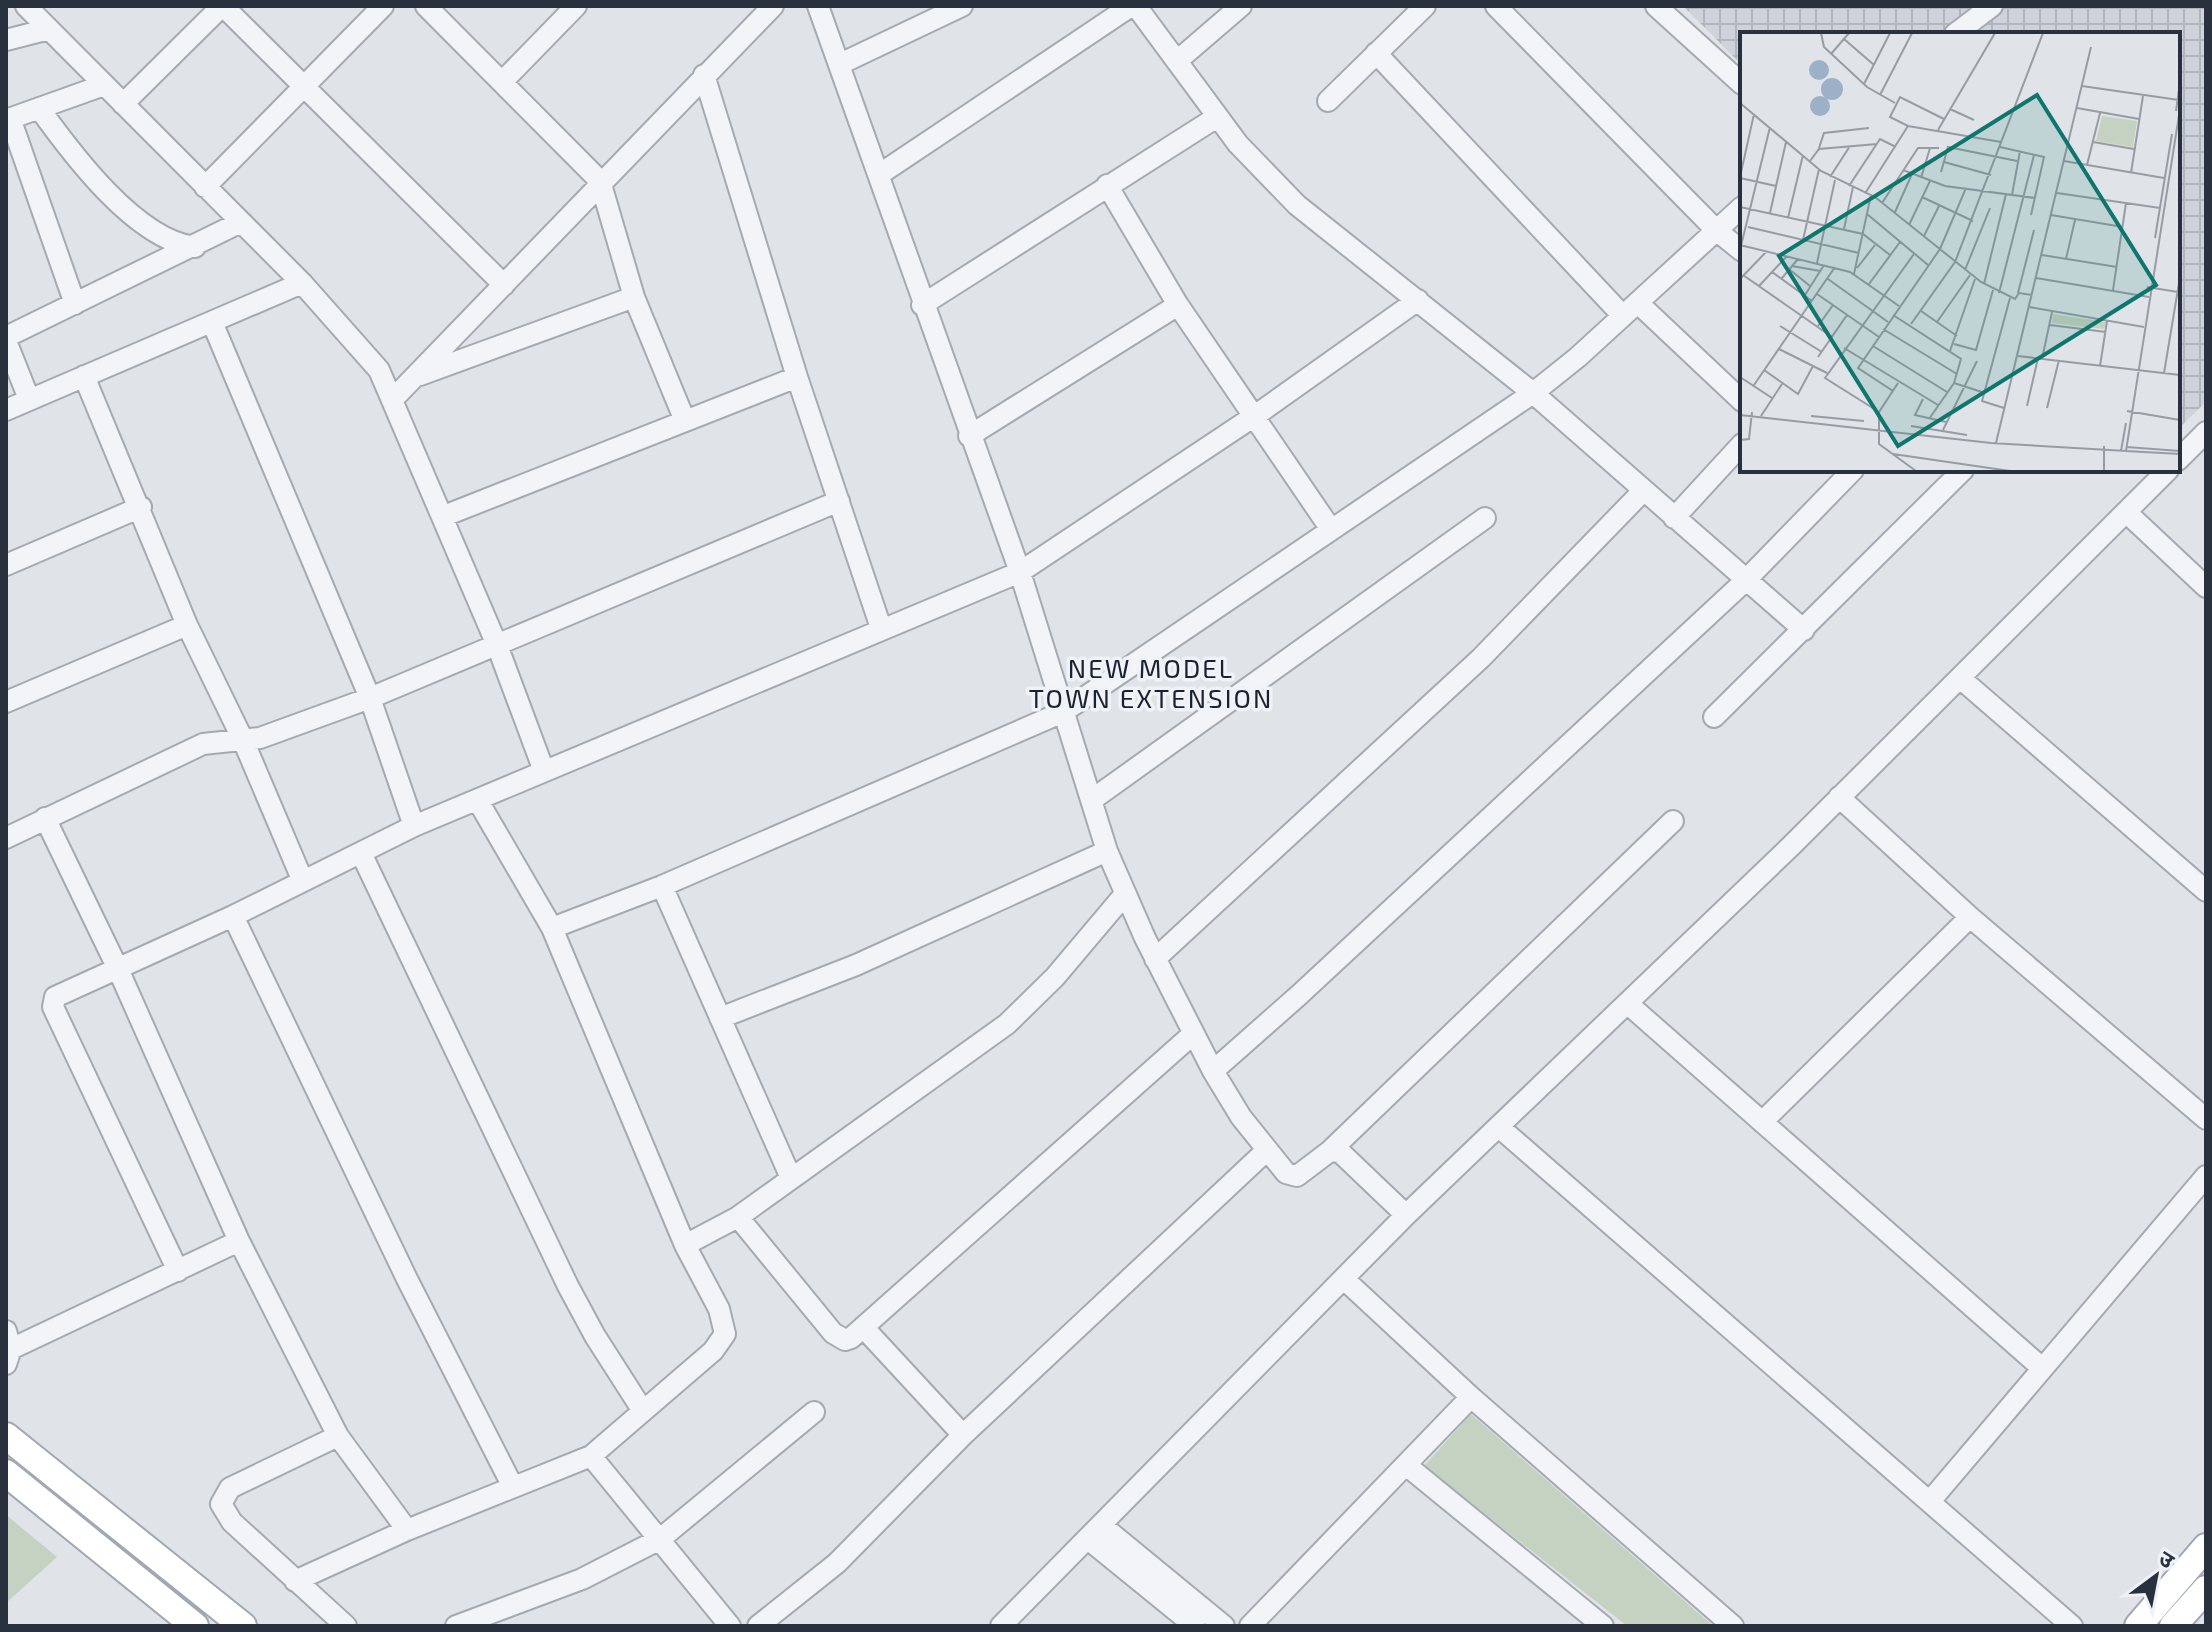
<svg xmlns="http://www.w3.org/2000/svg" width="2212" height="1632" font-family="'Exo 2','Noto Sans Devanagari',sans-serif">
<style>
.industrial{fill:url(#industrial-grid)}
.green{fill:#c6d2c1}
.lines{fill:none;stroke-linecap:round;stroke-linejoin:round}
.minor-casing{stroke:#a5aab2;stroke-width:24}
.major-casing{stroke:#9fa8b3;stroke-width:30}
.minor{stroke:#f2f4f7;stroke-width:20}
.major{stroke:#fff;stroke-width:26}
.labels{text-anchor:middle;stroke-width:7;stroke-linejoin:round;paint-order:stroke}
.neighbourhood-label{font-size:26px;letter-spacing:2px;fill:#1b222f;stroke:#eff2f6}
.inset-road{fill:none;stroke:#979ca4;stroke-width:2}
.view{fill:#0f766e;fill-opacity:0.15;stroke:#0f766e;stroke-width:4}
.inset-edge{fill:none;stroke:#29313f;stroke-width:4}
</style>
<defs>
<pattern id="industrial-grid" width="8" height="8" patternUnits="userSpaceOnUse" patternTransform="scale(2)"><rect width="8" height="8" fill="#ced2da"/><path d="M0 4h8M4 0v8" fill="none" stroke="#b1b5bc"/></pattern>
</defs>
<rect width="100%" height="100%" fill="#e0e3e8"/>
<path class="industrial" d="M1683 6H2206V402L2178 429V34H1742V65Z"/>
<path class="green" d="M1471 1414 1713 1626H1627L1424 1466Z
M6 1515 57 1557 6 1603Z"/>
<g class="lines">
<g class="minor-casing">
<path id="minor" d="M26 6 302 283 379 370 497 645 544 771
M223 6 504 285
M426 6 600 181 634 297 685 421
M818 6 1020 572 1107 851 1145 938 1213 1071 1241 1117 1286 1173 1297 1176 1330 1151 1340 1152 1406 1215
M1136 6 1238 144 1297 205 1533 393 1804 630
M1496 6 1716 230 1742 251
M1656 6 1742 84
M1955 34 1992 6
M6 40 49 29
M1376 53 1623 316
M1177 61 1241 6
M840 64 962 6
M704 75 797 377 881 628
M502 82 576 6
M1328 101 1425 6
M123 104 222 6
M39 108C72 154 136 240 195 247
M10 118 75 304
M6 120 104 85
M880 174 1131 6
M1107 185 1178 305 1330 528
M205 187 383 6
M1638 303 1742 401
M922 305 1217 117
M212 322 370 698 414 826
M6 337 239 223
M6 341 29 399
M420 375 634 297
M84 376 187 625 243 740 302 879
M394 398 773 6
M6 410 302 283
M969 436 1178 305
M2178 460 2206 432
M2126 512 2206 587
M444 516 797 377
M1674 518 1742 444
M6 565 141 507
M1960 678 2206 891
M6 702 187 625
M1714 717 1963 470
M1839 797 1970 917 2206 1119
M1093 799 1485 518
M45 818 118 969 239 1241 338 1436 407 1530
M6 838 203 744 260 738 370 698 839 501
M361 853 568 1286 595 1336 643 1411
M662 886 791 1178
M233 916 407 1279 513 1487
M552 928 662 886 1063 712 1533 393 1578 357 1742 207
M1155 959 1481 658 1643 491
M1627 1003 2042 1368
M720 1018 856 965 1107 851
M1213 1071 1298 996 1745 581 1853 470
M1762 1122 1970 917
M1499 1127 2072 1626
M1330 1151 1673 821
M738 1217 833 1333 845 1340 851 1338 1193 1034
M685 1245 738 1217 1007 1024 1055 977 1125 894
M178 1271 53 1007 55 997 233 916 414 826 1020 572 1256 415 1418 300
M1345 1280 1471 1397 1733 1626
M863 1327 963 1435
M6 1331 11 1349 6 1364
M11 1349 239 1241
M338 1436 230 1488 221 1504 232 1522 346 1626
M591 1456 730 1626
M1406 1465 1603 1626
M1931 1500 2206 1176
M1101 1525 1224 1626
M1088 1539 1195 1626
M295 1581 407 1530 591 1456 713 1351 725 1334 719 1309 685 1245 552 928 478 801
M456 1626 582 1579 660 1539 814 1412
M758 1626 837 1563 963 1435 1266 1151
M1001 1626 1406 1215 1791 846 2168 470
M1250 1626 1471 1397"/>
</g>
<g class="major-casing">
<path id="major" d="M6 1436 243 1626
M6 1473 195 1626
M2138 1626 2206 1547
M2173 1626 2206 1589"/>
</g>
<use href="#minor" class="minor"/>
<use href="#major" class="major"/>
</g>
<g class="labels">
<g class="neighbourhood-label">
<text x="1151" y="678">NEW MODEL<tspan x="1151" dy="30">TOWN EXTENSION</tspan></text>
</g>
</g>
<g transform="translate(1740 32)">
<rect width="440" height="440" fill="#e0e3e8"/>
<path d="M362 84 397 89 393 115 356 109ZM313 282 366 290 364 297 312 291Z" fill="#c6d2c1"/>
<path d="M69 38a10 10 0 1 1 20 0a10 10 0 1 1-20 0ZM81 57a11 11 0 1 1 22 0a11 11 0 1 1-22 0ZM70 74a10 10 0 1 1 20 0a10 10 0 1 1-20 0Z" fill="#9cb1c7"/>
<path class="inset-road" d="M81 1 84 15 127 55 155 71M104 7 134 33M91 22 109 1M124 52 150 1M342 54 439 68M140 63 172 1M0 71 81 139 135 165 241 250 275 267 279 261 292 263M337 76 399 87M210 77 234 88M436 79 440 50M204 87 160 65 150 85 168 94 261 110M198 98 255 1M353 110 394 117M260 115 304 125 291 183M79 116 84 101 129 96M70 129 79 117 137 112M324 129 424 146M204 130 251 143M347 133 360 81M163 138 205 154 295 166M201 140 208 115 277 129M391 141 403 64M0 145 14 82M90 145 110 114M0 146 36 154M181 146 190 116M109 154 140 107 156 115M126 160 168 94M317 161 420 176M272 163 280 119M182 165 233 189M142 171 178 116H199M0 175 123 202 150 223M155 180 172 142M30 181 46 110M127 182 188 233M311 183 383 195M48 186 63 123M169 193 190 149M8 195 119 221M104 197 113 155M184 204 199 174M415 206 432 102M63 208 79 137M0 213 110 240 159 274M0 218 30 95M174 222 85 346 139 380V412L176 439M302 223 377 235M326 227 335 188M77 231 95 148M52 234 80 239M117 236 135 213M49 237 70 254M225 238 250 176M32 240 72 269M114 242 131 163M3 243 92 305M42 246 58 227M296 246 409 265M0 247 27 219M88 247 148 290M129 252 160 210M244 252 266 162M19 254 47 224M407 255 438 260M373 258 386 171M259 261 294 123M278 261 294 198M77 262 139 305M65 263 84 233M289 275 404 295M181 279 217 304M153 283 221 327 214 351 189 387M197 290 230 243M171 292 215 230 303 1M310 293 366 300M40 294 82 320M78 294 93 273M143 297 217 342M214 312 236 318 253 258M133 314 207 360M104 316 198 373M39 317 87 341M210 319 235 247M278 324 440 343M78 325 107 283M302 327 312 280M360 334 367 289M24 338 58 362 73 334M424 341 440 245M0 345 32 366M214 351 245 361M14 353 95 235M153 359 118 336 200 217 226 156M183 367 175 383 206 390M287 374 298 326M264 376 242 369 270 266M307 376 319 328M387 379 440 388M139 380 158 351M0 383 251 411 386 419 440 77M21 384 42 352M71 384 124 389M171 394 227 403M203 398 237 329M0 408 9 407 12 380M256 411 351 15M386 415 440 419M381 419 386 391M386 419 440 422M153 422 270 439M364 439V414"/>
<path class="view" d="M297 63 416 253 158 414 39 224Z"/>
<rect width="440" height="440" class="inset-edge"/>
</g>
<rect width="2212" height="1632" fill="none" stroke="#29313f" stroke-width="16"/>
<g transform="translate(2156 1576) rotate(32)" stroke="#eff2f6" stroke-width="6" paint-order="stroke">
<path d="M0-6L14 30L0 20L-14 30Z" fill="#29313f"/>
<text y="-12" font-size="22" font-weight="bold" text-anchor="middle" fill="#29313f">उ</text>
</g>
</svg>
